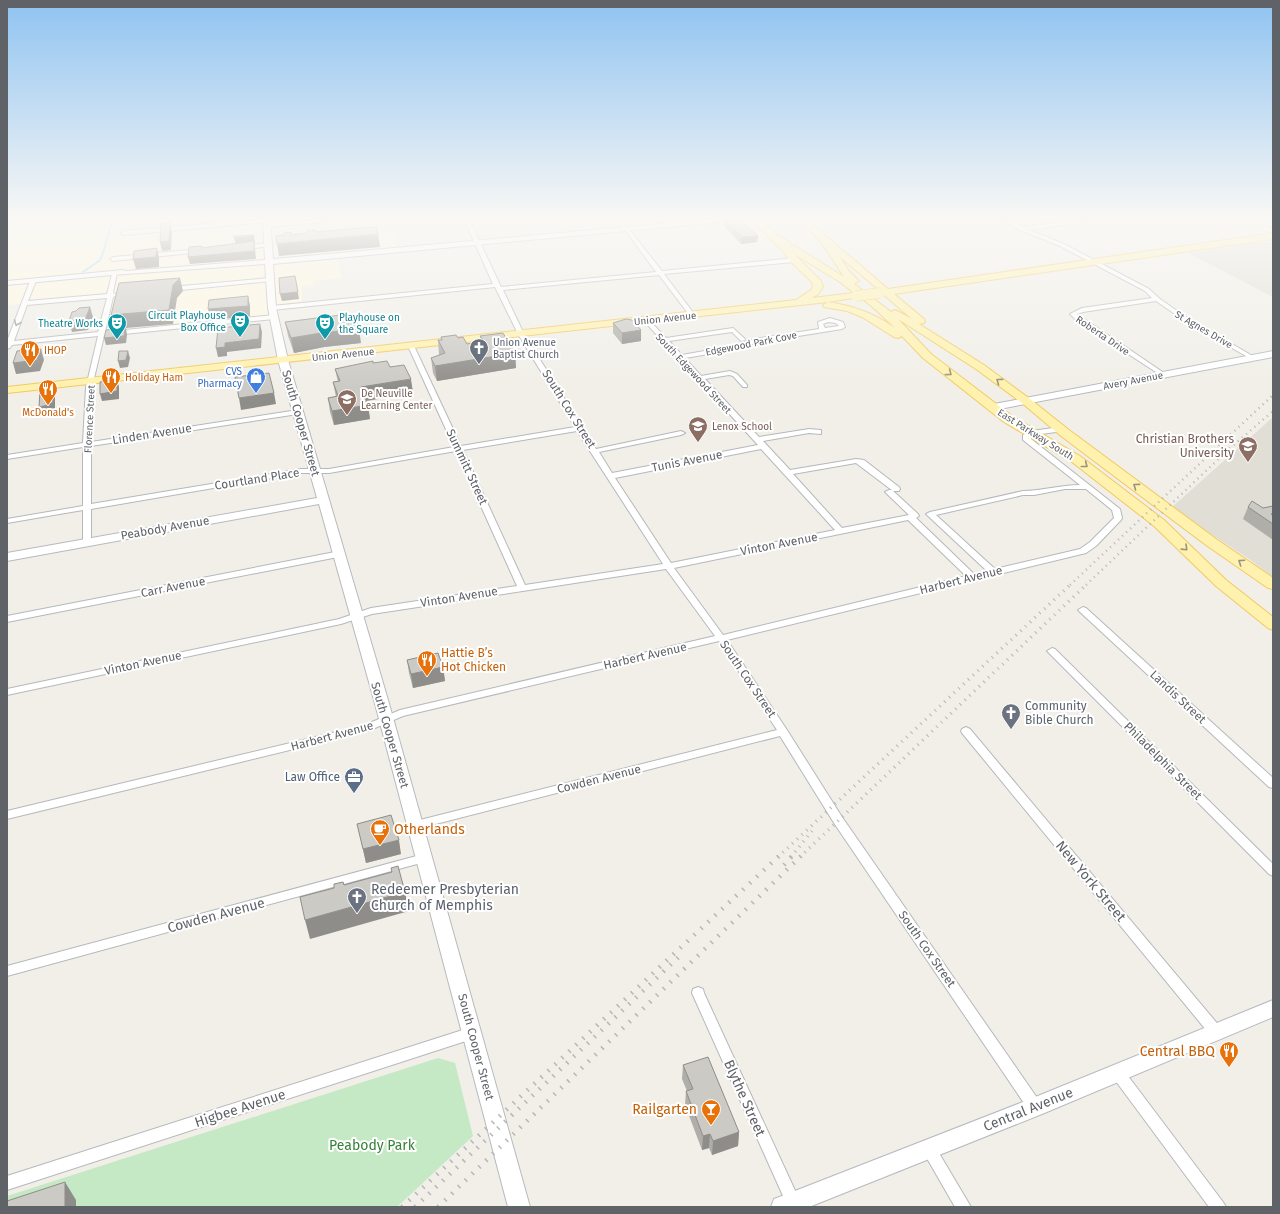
<svg xmlns="http://www.w3.org/2000/svg" width="1280" height="1214" font-family="'Fira Sans',sans-serif">
<style>
.commercial{fill:#fef7e0}
.education{fill:#e1ded6}
.green{fill:#c5e8c5}
.lines{fill:none;stroke-linecap:round;stroke-linejoin:round}
.stream{stroke:#aadaff;stroke-width:2}
.street-casing{stroke:#b5b8bc;stroke-width:2}
.secondary-casing{stroke:#b6babf;stroke-width:2}
.primary-casing{stroke:#f2c960;stroke-width:2}
.street{fill:#fff;fill-rule:evenodd}
.secondary{fill:#fff;fill-rule:evenodd}
.primary{fill:#fff2af;fill-rule:evenodd}
.rail-far2{stroke:#b6b7b8;stroke-width:2.5;stroke-dasharray:1 4.5;stroke-linecap:butt}
.rail-far1{stroke:#b6b7b8;stroke-width:3.5;stroke-dasharray:1 5.5;stroke-linecap:butt}
.rail{stroke:#b6b7b8;stroke-width:4.5;stroke-dasharray:1.5 8;stroke-linecap:butt}
.primary-bridge-casing{stroke:#f2c960;stroke-width:11;stroke-linecap:butt}
.primary-bridge{stroke:#fff2af;stroke-width:10}
.wall{fill:#afaea9}
.shaded-wall{fill:#8f8d8a}
.building{fill:#cccac5;stroke:#8f8d8a}
.oneway{stroke:#979a9d}
.oneway2{stroke:#979581}
.labels{text-anchor:middle;stroke-width:4;stroke-linejoin:round;paint-order:stroke}
.far-culture-label{font-size:10px;fill:#0d838f;stroke:#fff;text-anchor:end}
.far-street-label{font-size:10px;fill:#5f6368;stroke:#fff}
.far-worship-label{font-size:10px;fill:#5b616d;stroke:#fff;text-anchor:start}
.far-food-label{font-size:10px;fill:#c56008;stroke:#fff;text-anchor:start}
.far-shop-label{font-size:10px;fill:#366cbe;stroke:#fff;text-anchor:end}
.far-education-label{font-size:10px;fill:#785e54;stroke:#fff;text-anchor:start}
.street-label{font-size:12px;fill:#5f6368;stroke:#fff}
.education-label{font-size:12px;fill:#785e54;stroke:#fff;text-anchor:end}
.food-label{font-size:12px;fill:#c56008;stroke:#fff;text-anchor:start}
.worship-label{font-size:12px;fill:#5b616d;stroke:#fff;text-anchor:start}
.service-label{font-size:12px;fill:#4e5e75;stroke:#fff;text-anchor:end}
.near-food-label{font-size:14px;fill:#c56008;stroke:#fff;text-anchor:end}
.near-street-label{font-size:14px;fill:#5f6368;stroke:#fff}
.near-worship-label{font-size:14px;fill:#5b616d;stroke:#fff;text-anchor:start}
.near-park-label{font-size:14px;fill:#348238;stroke:#fff}
</style>
<rect width="100%" height="100%" fill="#f1efe8"/>
<path class="commercial" d="M22 219H118L117 235 217 226 219 219H266L268 242 393 231 399 251 337 257 342 278 313 281V285L302 286V304L270 307 271 316 107 333 114 295 7 305V220Z"/>
<path class="education" d="M1273 241V297L1188 253Z
M1273 417V577L1249 559 1171 508Z"/>
<path class="green" d="M438 1058 455 1063 473 1136 397 1207H7V1196Z"/>
<g class="lines">
<path class="stream" d="M83 272 99 261 102 256 113 219"/>
<g class="street-casing">
<path id="street" d="M266 219 268 220V222L124 235 121 233 124 231Z
M323 219H338L335 221 267 227 264 225 267 223Z
M464 219H469L501 287 656 272 617 219H621L662 271 794 258 797 260 794 262 664 274 695 315 692 317 690 316 659 275 503 290 524 334 596 449 681 431 685 433 681 435 599 452 612 473 758 445 644 321V319H648L666 338 733 328 746 340 741 341 732 332 669 341 682 355 732 346 754 339 819 329 818 322 830 318 843 322 845 327 842 329 755 343 733 350 685 358 701 376 730 371 737 374 747 385V387H743L733 376 729 375 705 379 759 437 809 429 821 430V434L809 433 763 441 790 470 856 459 864 460 899 487 900 489 899 491H893L856 463 793 474 842 528 909 515 885 492 889 490H892L918 514 919 516 916 518 974 574 987 571 926 514 930 512 1023 491C1042 491 1060 485 1080 485L1023 440V435L1031 431 1061 427 1065 429 1064 431 1033 435 1031 436V439L1120 509 1122 518 1121 520 1096 546 1086 553 727 640 787 730 842 817 1040 1102 1042 1107 1040 1112 1035 1114 1030 1112 834 823 780 736 416 829 412 828 410 825 412 822 416 821 777 730 719 641 403 716 368 731 7 819V811L365 725 400 710 715 636 666 569 372 614 341 624 7 695V689L339 619 371 608 517 586 456 451 329 473H301L91 509V542L87 545 83 542V510L7 523V519L83 506V447L7 459V455L83 443 86 387 98 336 12 345 10 348 7 349V341L30 281 33 279 36 281 28 301 107 294 112 274 117 273 113 293 118 295 113 297 105 332 274 315 277 317 274 319 104 336 92 387 91 442 298 410 302 412 298 414 91 446V504L301 469H329L454 447 408 346 411 344 414 346 461 446 575 427 518 334 495 287 272 310 269 308 272 306 493 284ZM107 298 98 332 14 341 27 305ZM828 322 836 323 839 326 825 328 823 324ZM577 431 663 564 525 585 463 450ZM761 449 835 530 671 563 615 478ZM1065 489H1086L1112 510 1114 518 1090 542 1080 549 995 569 936 515 1023 495H1034ZM908 520 966 576 723 635 674 568Z
M1000 219H1006L1024 227 1086 219H1095L1093 221 1029 230 1064 244 1149 289 1160 299 1186 317 1256 358 1251 359 1182 319 1156 301 1083 312 1077 314 1167 375 1164 377 1162 376 1076 320 1070 314 1082 308 1152 298 1145 291 1060 246 1020 230Z
M268 243 271 245 270 246 242 250 239 248 242 246Z
M200 249 203 251 202 252 113 261 110 259 113 257Z
M269 278 271 279V281L171 291 168 289 171 287Z
M340 551 344 554 343 556 7 622V616Z
M1083 607 1086 608 1273 778V788L1269 787 1080 612 1078 610Z
M1052 648 1055 649 1273 864V876L1269 874 1049 653 1047 651Z
M966 727 970 729 1221 1028 1223 1032 1221 1036 1216 1038 1211 1036 962 733 961 731 962 729Z
M424 854 428 855 430 858 428 861 7 976V966Z
M698 987 703 989 704 993 798 1197 800 1202 798 1207H788L692 993 693 989Z
M472 1027 477 1029 479 1033 477 1037 472 1039 7 1190V1176Z
M1117 1066 1122 1068 1223 1202 1226 1207H1209L1112 1076 1110 1072 1112 1068Z
M928 1141 933 1143 971 1207H955L921 1148 923 1143Z"/>
</g>
<g class="secondary-casing">
<path id="secondary" d="M263 219H270L273 259 713 219H736L732 221 273 264 276 308 288 360 388 700 530 1207H508L374 700 319 504 7 561V553L317 498 278 360 268 308 265 264 112 275 7 285V281L123 270 126 271 265 260Z
M1254 219H1262L1273 222V227L1254 221Z
M1273 351V357L994 410 989 407 994 404Z
M1273 1000V1017L1042 1114 809 1207H771L774 1199 782 1196 1028 1100Z"/>
</g>
<g class="primary-casing">
<path id="primary" d="M752 219H760L776 234 844 277 819 239 797 219H806L888 289 1273 233V239L894 294 924 319 925 321 924 323 919 324 984 365 1030 399 1069 430 1216 539 1273 578V589L1268 588 1206 545 1061 436 1022 403 976 369 898 319 931 354 1012 416 1080 456 1164 520 1226 580 1273 617V630L1268 628 1216 586 1154 526 1072 462 1004 422 923 358 902 336 898 338 894 337 862 317 847 311 824 307 823 305 828 302 7 393V387L796 300 811 290 813 287 812 282 791 262 781 249ZM794 254 840 282 854 293 812 298 818 294 823 287 821 281ZM840 257 879 290 875 293 877 295H884L912 319 895 310 891 312 854 284 859 281 848 270ZM860 297 876 310 895 328C874 313 854 306 828 302Z"/>
</g>
<use href="#street" class="street"/>
<use href="#secondary" class="secondary"/>
<use href="#primary" class="primary"/>
<path class="rail-far2" d="M1070 585 1273 395
M1086 585 1228 450 1273 411"/>
<path class="rail-far1" d="M778 857 1071 584
M791 857 812 831
M800 857 1087 584"/>
<path class="rail" d="M784 865 792 856
M402 1207 779 856
M415 1207 682 954
M438 1207 801 856"/>
<g class="primary-bridge-casing">
<path id="primary-bridge" d="M856 296 880 293"/>
</g>
<use href="#primary-bridge" class="primary-bridge"/>
</g>
<path class="wall" d="M724 219 757 242 741 244 723 225Z
M285 322 342 323 361 343 324 347 294 353 288 336Z
M613 323 641 341 622 344 613 333Z
M480 336 515 353 516 368 437 381 433 373 431 358 439 355 438 340H441V337L458 338 467 344 481 342Z
M373 363 390 367 413 393 367 401 370 419 334 425 330 412 328 398 336 397 333 382H338L335 369Z
M1273 506V540L1243 519 1248 507 1263 508Z
M407 660 443 667 445 681 413 688 409 673Z
M357 824 401 854 366 863Z
M683 1065 739 1132 738 1146 712 1155 709 1148 702 1150 685 1105 686 1091H687L682 1079Z"/>
<path class="shaded-wall" d="M170 223 172 232 171 250 162 251 160 242Z
M378 234 380 247 279 256 277 244Z
M254 235 255 241V243H254L255 249 256 259 190 264 188 257 202 248V246L204 254 236 244 234 238Z
M758 236 757 242 741 244 742 237Z
M157 248 159 258V267L136 269 133 259Z
M295 276 299 299 282 301 280 294Z
M180 278 183 291 177 298 173 324 126 328 127 335 126 343 106 345 104 338 115 329 111 315Z
M248 296 250 306V316L211 320 208 309Z
M90 307 93 317 88 330 72 332 69 321Z
M260 324 262 332 261 348 227 352V356L218 357 216 348Z
M359 329 361 343 324 347 294 353 291 338 321 333Z
M641 330V341L622 344V333Z
M41 349 44 360 40 371 16 374 13 363Z
M128 351 130 358 128 367 120 368 118 361Z
M515 353 516 368 437 381 435 366Z
M117 379 119 387V399L102 401 100 394Z
M411 379 413 393 364 401 361 387Z
M52 390 55 397V410L51 411V413L41 414 39 407 49 403Z
M274 393 276 404 241 410 239 398Z
M368 405 370 419 334 425 332 411Z
M443 667 445 681 413 688 411 674Z
M399 840 401 854 366 863 363 849Z
M405 892 409 911 310 939 305 920Z
M739 1132 738 1146 712 1155 713 1141Z
M710 1134 709 1148 702 1150 703 1136Z
M65 1182 76 1200V1207H65Z"/>
<path class="building" d="M724 219H739L758 236 742 237Z
M170 223 169 241 160 242 161 224Z
M376 227 378 234 277 244 276 236 284 235V233L291 232V235L307 233V231L315 230V232Z
M254 235V236L234 238V236Z
M254 241V251L188 257 189 247 202 246V248Z
M157 248 156 257 133 259 134 251Z
M295 276 298 292 280 294 279 278Z
M180 278 173 285 169 310 111 315 119 283Z
M248 296V306L208 309 209 300Z
M90 307 85 320 69 321 72 312 76 311 79 308Z
M341 315 342 323 357 321 359 329 321 333 291 338 285 322Z
M626 319 632 320 641 330 622 333 613 323Z
M260 324 259 339 225 343V347L216 348 218 328Z
M125 328 124 336 104 338 106 330Z
M503 333 515 353 435 366 431 358 445 353 438 340H442L441 337 456 335 458 338 463 337 467 344 484 341 480 336Z
M41 349 37 360 13 363 17 351Z
M119 351H128L126 360 118 361Z
M373 361V363L387 361 390 367 404 365 411 379 361 387 368 405 332 411 328 398 338 396 333 382 340 381 335 369Z
M269 373 274 393 239 398 235 377Z
M117 379V391L100 394V382Z
M50 389 52 390 53 403H49V405L39 407 40 391Z
M1252 501 1263 508 1273 506V514H1271L1273 515V524L1248 507Z
M438 653 443 667 411 674 407 660Z
M391 815 399 840 363 849 357 824Z
M398 866 405 892 305 920 300 897 334 888V884L343 882 344 885 392 872 391 868Z
M708 1057 739 1132 713 1141 710 1134 703 1136 686 1091 693 1089 683 1065Z
M65 1182V1207H7V1201Z"/>
<defs><path id="oneway-chevron" d="M-2-3.5L2.5 0L-2 3.5" fill="none" stroke-width="1.6" stroke-linecap="round" stroke-linejoin="round"/></defs>
<use class="oneway" href="#oneway-chevron" transform="translate(17 323) rotate(112)"/>
<g class="oneway2">
<use href="#oneway-chevron" transform="translate(949 373) rotate(37)"/>
<use href="#oneway-chevron" transform="translate(999 381) rotate(-144)"/>
<use href="#oneway-chevron" transform="translate(1085 465) rotate(38)"/>
<use href="#oneway-chevron" transform="translate(1136 486) rotate(-144)"/>
<use href="#oneway-chevron" transform="translate(1185 548) rotate(44)"/>
<use href="#oneway-chevron" transform="translate(1241 562) rotate(-146)"/>
</g>
<linearGradient id="sky" x2="0" y2="1"><stop stop-color="#8fc3f1"/><stop offset="0.56" stop-color="#f9f8f5"/><stop offset="1" stop-color="#f9f8f5" stop-opacity="0"/></linearGradient>
<rect width="1280" height="388" fill="url(#sky)"/>
<defs>
<g id="theatre-pin" transform="scale(1)"><path d="M0 17L-7.5 6A9.5 9.5 0 1 1 7.5 6Z" fill="#0f9aa8" stroke="#fff"/><path d="M-5-5.5Q0-4 5-5.5V0Q5 5 0 6Q-5 5-5 0ZM-3.3-2.5H-1v1.5H-3.3ZM1-2.5H3.3v1.5H1ZM-2.8 1Q0 5.5 2.8 1Z" fill="#fff"/></g>
<g id="church-pin" transform="scale(1)"><path d="M0 17L-7.5 6A9.5 9.5 0 1 1 7.5 6Z" fill="#6b7280" stroke="#fff"/><path d="M-1.2-6h2.4v3.5h3.3v2.4h-3.3V6h-2.4V-.1h-3.3v-2.4h3.3Z" fill="#fff"/></g>
<g id="restaurant-pin" transform="scale(1)"><path d="M0 17L-7.5 6A9.5 9.5 0 1 1 7.5 6Z" fill="#e8710a" stroke="#fff"/><path d="M-5-6h1v4h1v-4h1v4h1v-4h1v5L-1.5 .5V6h-2V.5L-5-1ZM5-6V6H3V1.5H1.5Q1.5-4 5-6Z" fill="#fff"/></g>
<g id="shop-pin" transform="scale(1)"><path d="M0 17L-7.5 6A9.5 9.5 0 1 1 7.5 6Z" fill="#3f7fe0" stroke="#fff"/><path d="M-5-2.5h2.3a2.7 3.5 0 0 1 5.4 0H5L5.5 6h-11ZM-1.5-2.5h3a1.5 2.3 0 0 0-3 0Z" fill="#fff"/></g>
<g id="school-pin" transform="scale(1)"><path d="M0 17L-7.5 6A9.5 9.5 0 1 1 7.5 6Z" fill="#8d6e63" stroke="#fff"/><path d="M0-5L7-2L0 1L-7-2ZM-4 1L0 2.5L4 1V4Q0 6-4 4Z" fill="#fff"/></g>
<g id="university-pin" transform="scale(1)"><path d="M0 17L-7.5 6A9.5 9.5 0 1 1 7.5 6Z" fill="#8d6e63" stroke="#fff"/><path d="M0-5L7-2L0 1L-7-2ZM-4 1L0 2.5L4 1V4Q0 6-4 4Z" fill="#fff"/></g>
<g id="office-pin" transform="scale(1)"><path d="M0 17L-7.5 6A9.5 9.5 0 1 1 7.5 6Z" fill="#5c6f8a" stroke="#fff"/><path d="M-6-3h4V-5.5h4V-3h4V5H-6ZM-1-4.5V-3h2v-1.5ZM-6 0V1H6V0Z" fill="#fff"/></g>
<g id="cafe-pin" transform="scale(1)"><path d="M0 17L-7.5 6A9.5 9.5 0 1 1 7.5 6Z" fill="#e8710a" stroke="#fff"/><path d="M-5.5-4.5H6V0H3Q3 3.5 0 3.5H-2.5Q-5.5 3.5-5.5 0ZM3-3.2v2h1.7v-2ZM-6 4.5H4V6H-6Z" fill="#fff"/></g>
<g id="bar-pin" transform="scale(1)"><path d="M0 17L-7.5 6A9.5 9.5 0 1 1 7.5 6Z" fill="#e8710a" stroke="#fff"/><path d="M-6-5H6L.8 .8V4.5H3.5V6h-7V4.5H-.8V.8Z" fill="#fff"/></g>
</defs>
<g fill-rule="evenodd">
<use href="#theatre-pin" x="240" y="321"/>
<use href="#theatre-pin" x="117" y="323"/>
<use href="#theatre-pin" x="325" y="323"/>
<use href="#church-pin" x="479" y="348"/>
<use href="#restaurant-pin" x="30" y="350"/>
<use href="#restaurant-pin" x="111" y="377"/>
<use href="#shop-pin" x="256" y="377"/>
<use href="#restaurant-pin" x="48" y="389"/>
<use href="#school-pin" x="347" y="399"/>
<use href="#school-pin" x="698" y="426"/>
<use href="#university-pin" x="1248" y="446"/>
<use href="#restaurant-pin" x="427" y="660"/>
<use href="#church-pin" x="1011" y="713"/>
<use href="#office-pin" x="354" y="777"/>
<use href="#cafe-pin" x="380" y="829"/>
<use href="#church-pin" x="357" y="897"/>
<use href="#restaurant-pin" x="1229" y="1051"/>
<use href="#bar-pin" x="711" y="1109"/>
</g>
<g class="labels">
<g class="far-culture-label">
<text x="226" y="319">Circuit Playhouse<tspan x="226" dy="12">Box Office</tspan></text>
<text x="339" y="321" text-anchor="start">Playhouse on<tspan x="339" dy="12">the Square</tspan></text>
<text x="103" y="327">Theatre Works</text>
</g>
<g class="far-street-label">
<text transform="translate(665 318) rotate(-6)" y="4">Union Avenue</text>
<text transform="translate(1204 329) rotate(30)" y="4">St Agnes Drive</text>
<text transform="translate(1103 335) rotate(34)" y="4">Roberta Drive</text>
<text transform="translate(751 343) rotate(-11)" y="4">Edgewood Park Cove</text>
<text transform="translate(343 354) rotate(-6)" y="4">Union Avenue</text>
<text transform="translate(694 373) rotate(47)" y="4">South Edgewood Street</text>
<text transform="translate(1133 380) rotate(-11)" y="4">Avery Avenue</text>
<text transform="translate(89 419) rotate(-87)" y="4">Florence Street</text>
<text transform="translate(1036 434) rotate(32)" y="4">East Parkway South</text>
</g>
<g class="far-worship-label">
<text x="493" y="346">Union Avenue<tspan x="493" dy="12">Baptist Church</tspan></text>
</g>
<g class="far-food-label">
<text x="44" y="354">IHOP</text>
<text x="125" y="381">Holiday Ham</text>
<text x="48" y="416" text-anchor="middle">McDonald's</text>
</g>
<g class="far-shop-label">
<text x="242" y="375">CVS<tspan x="242" dy="12">Pharmacy</tspan></text>
</g>
<g class="far-education-label">
<text x="361" y="397">De Neuville<tspan x="361" dy="12">Learning Center</tspan></text>
<text x="712" y="430">Lenox School</text>
</g>
<g class="street-label">
<text transform="translate(569 409) rotate(58)" y="4">South Cox Street</text>
<text transform="translate(301 423) rotate(74)" y="4">South Cooper Street</text>
<text transform="translate(152 434) rotate(-9)" y="4">Linden Avenue</text>
<text transform="translate(687 461) rotate(-11)" y="4">Tunis Avenue</text>
<text transform="translate(467 467) rotate(65)" y="4">Summitt Street</text>
<text transform="translate(257 479) rotate(-9)" y="4">Courtland Place</text>
<text transform="translate(165 528) rotate(-10)" y="4">Peabody Avenue</text>
<text transform="translate(779 544) rotate(-11)" y="4">Vinton Avenue</text>
<text transform="translate(961 580) rotate(-14)" y="4">Harbert Avenue</text>
<text transform="translate(173 587) rotate(-11)" y="4">Carr Avenue</text>
<text transform="translate(459 597) rotate(-9)" y="4">Vinton Avenue</text>
<text transform="translate(645 656) rotate(-13)" y="4">Harbert Avenue</text>
<text transform="translate(143 663) rotate(-12)" y="4">Vinton Avenue</text>
<text transform="translate(748 679) rotate(56)" y="4">South Cox Street</text>
<text transform="translate(1178 697) rotate(43)" y="4">Landis Street</text>
<text transform="translate(390 735) rotate(74)" y="4">South Cooper Street</text>
<text transform="translate(332 736) rotate(-15)" y="4">Harbert Avenue</text>
<text transform="translate(1163 761) rotate(45)" y="4">Philadelphia Street</text>
<text transform="translate(599 779) rotate(-14)" y="4">Cowden Avenue</text>
<text transform="translate(927 949) rotate(55)" y="4">South Cox Street</text>
<text transform="translate(476 1047) rotate(75)" y="4">South Cooper Street</text>
</g>
<g class="education-label">
<text x="1234" y="443">Christian Brothers<tspan x="1234" dy="14">University</tspan></text>
</g>
<g class="food-label">
<text x="441" y="657">Hattie B’s<tspan x="441" dy="14">Hot Chicken</tspan></text>
</g>
<g class="worship-label">
<text x="1025" y="710">Community<tspan x="1025" dy="14">Bible Church</tspan></text>
</g>
<g class="service-label">
<text x="340" y="781">Law Office</text>
</g>
<g class="near-food-label">
<text x="394" y="834" text-anchor="start">Otherlands</text>
<text x="1215" y="1056">Central BBQ</text>
<text x="697" y="1114">Railgarten</text>
</g>
<g class="near-street-label">
<text transform="translate(1091 881) rotate(50)" y="5">New York Street</text>
<text transform="translate(216 915) rotate(-15)" y="5">Cowden Avenue</text>
<text transform="translate(745 1098) rotate(66)" y="5">Blythe Street</text>
<text transform="translate(240 1108) rotate(-18)" y="5">Higbee Avenue</text>
<text transform="translate(1028 1109) rotate(-22)" y="5">Central Avenue</text>
</g>
<g class="near-worship-label">
<text x="371" y="894">Redeemer Presbyterian<tspan x="371" dy="16">Church of Memphis</tspan></text>
</g>
<g class="near-park-label">
<text x="372" y="1150">Peabody Park</text>
</g>
</g>
<rect width="1280" height="1214" fill="none" stroke="#5f6368" stroke-width="16"/>
</svg>
